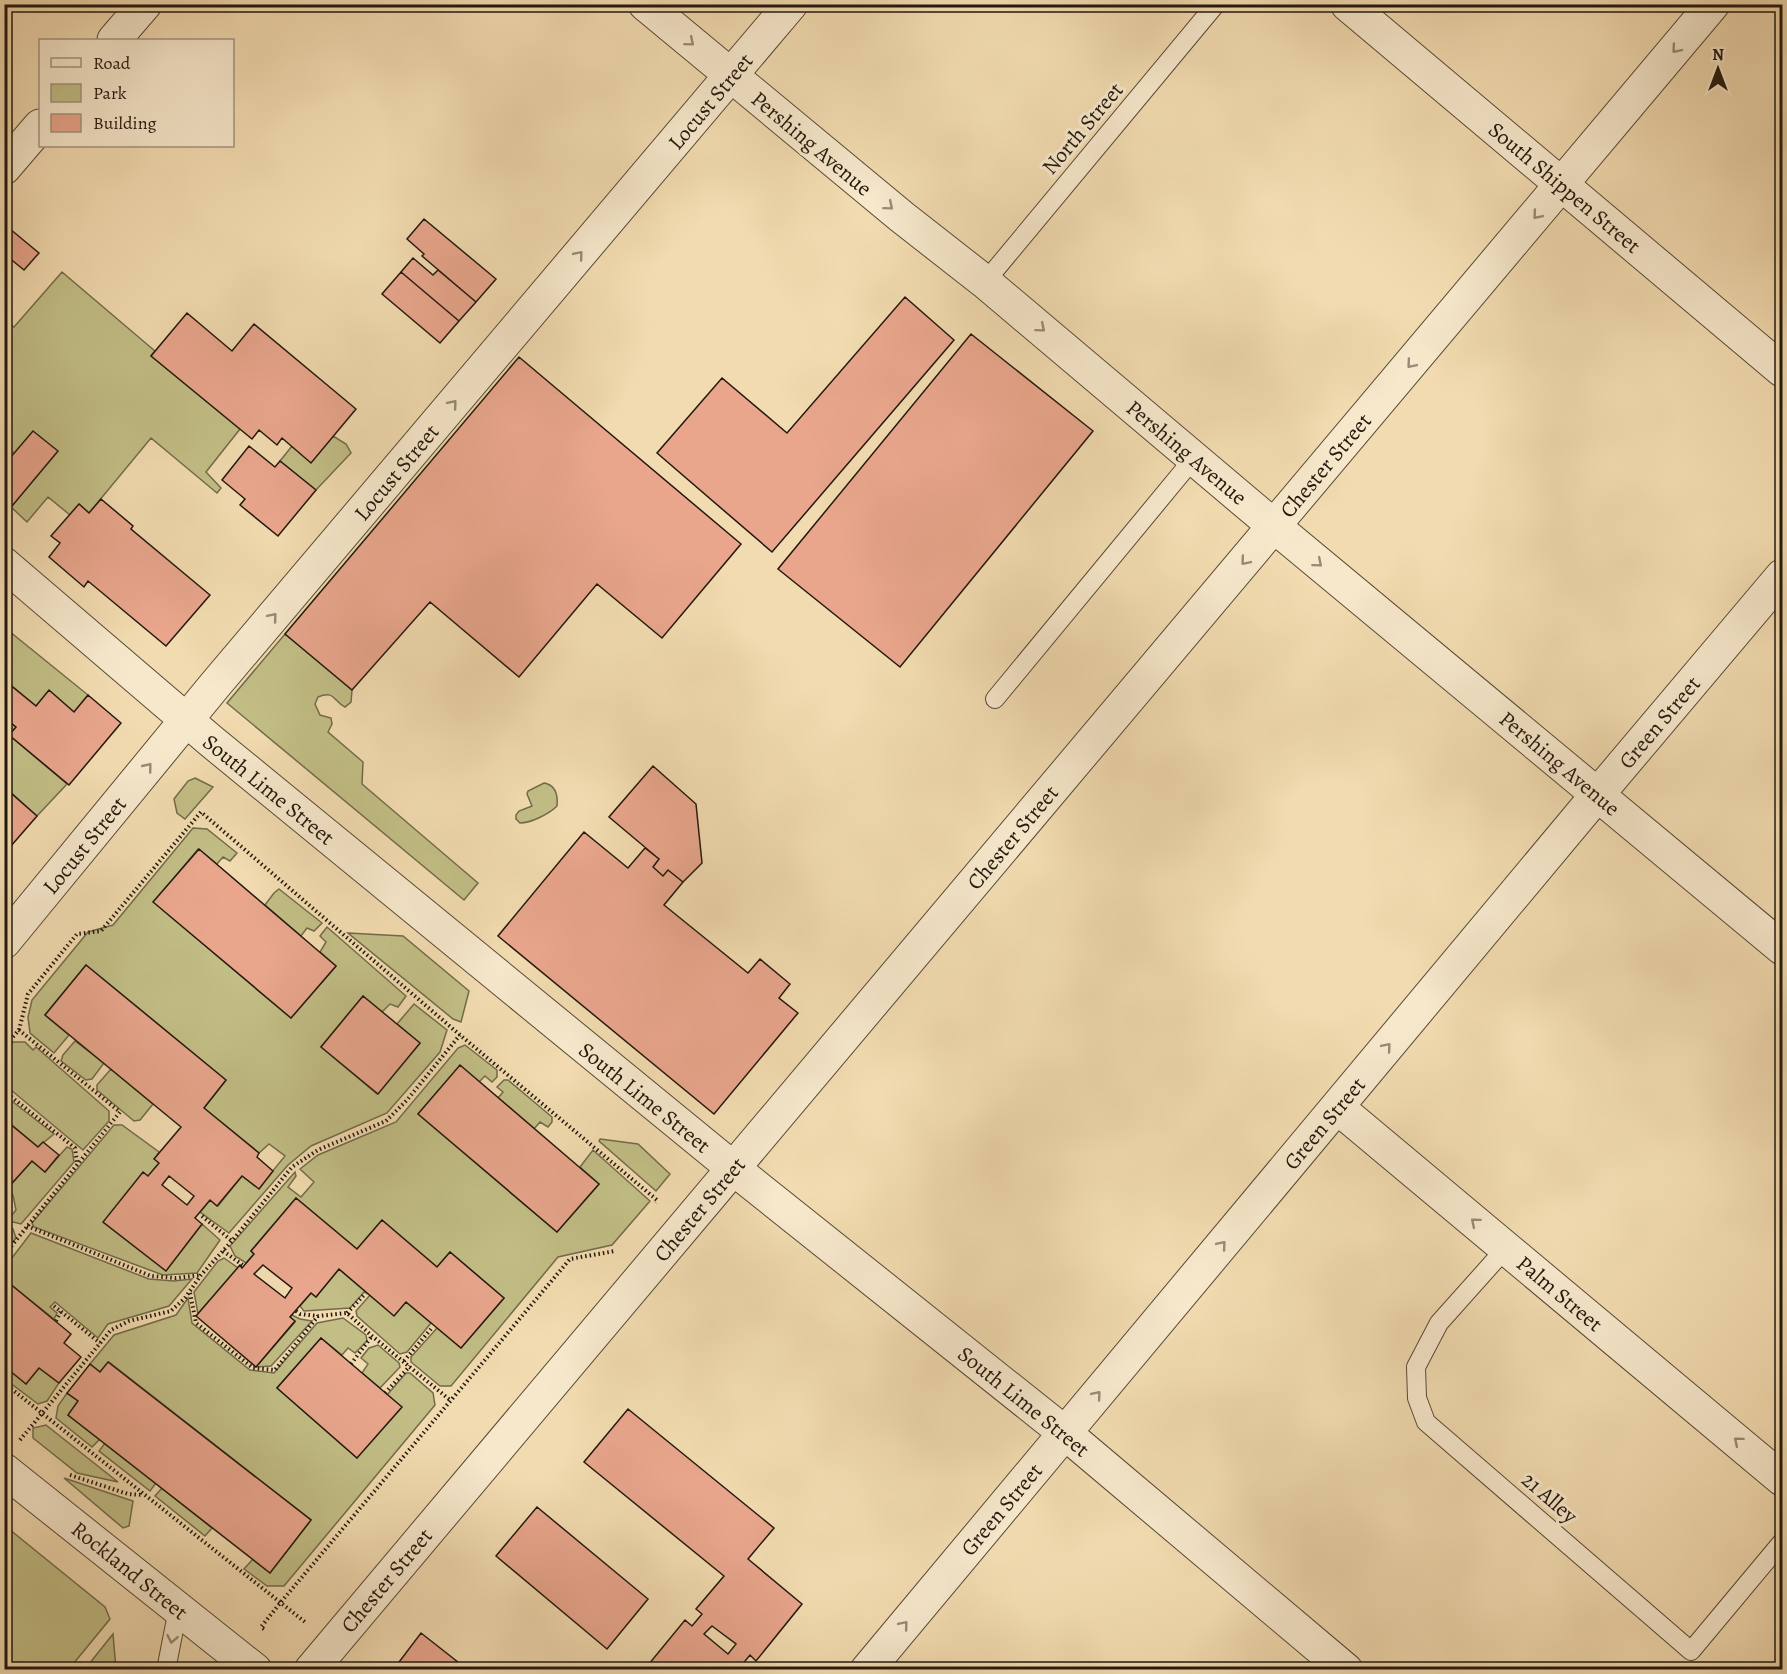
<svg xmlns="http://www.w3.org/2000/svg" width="1787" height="1674" font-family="Alegreya,serif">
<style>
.green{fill:#c2be86;stroke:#726b4a;stroke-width:1.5}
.building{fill:#e9a68d;stroke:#22180d;stroke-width:1.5;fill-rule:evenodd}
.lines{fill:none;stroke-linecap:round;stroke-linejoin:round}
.service-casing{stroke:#564936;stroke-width:20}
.minor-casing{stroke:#564936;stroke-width:35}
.path{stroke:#22180d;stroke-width:4;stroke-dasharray:1.5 3;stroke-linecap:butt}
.service{stroke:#f7e8cc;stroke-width:18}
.minor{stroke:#f7e8cc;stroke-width:33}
.oneway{stroke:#978a76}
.labels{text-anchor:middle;stroke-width:6;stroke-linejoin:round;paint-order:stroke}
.street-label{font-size:22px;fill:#22180d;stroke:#f7e8cc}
</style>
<rect width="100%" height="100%" fill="#f2dbb0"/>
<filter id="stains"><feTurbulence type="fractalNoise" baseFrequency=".00333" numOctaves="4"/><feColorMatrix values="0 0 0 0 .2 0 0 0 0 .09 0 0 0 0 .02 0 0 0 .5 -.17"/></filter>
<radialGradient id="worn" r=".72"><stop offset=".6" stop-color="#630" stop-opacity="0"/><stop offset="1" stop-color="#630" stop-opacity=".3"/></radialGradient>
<path class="green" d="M62 272 155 351 151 356 240 429 206 472 221 488 217 493 151 438 89 513 79 504 70 515 48 497 27 522 11 507 57 451 14 453 5 445 4 320 14 327Z
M333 436 346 444 351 453 316 490 280 461 292 446 311 462Z
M4 627 88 695 74 712 49 691 36 706 5 680Z
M285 634 352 690 351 702 345 707C333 701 335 690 318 697L315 704 320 715 331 718 332 724 328 732 363 762 362 784 478 883 464 900 227 703Z
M4 717 16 727 9 735 67 784 37 816 5 787Z
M195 778 213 787 185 819 177 813 174 799 188 781Z
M544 783C556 785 558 795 557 806 549 814 531 823 520 823L516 819V815L519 811 532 806 527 794 528 791Z
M193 828 207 829 237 853 230 861 223 857 217 864 198 849 154 902 291 1018 336 966 320 952 326 942 320 936 327 927 406 996 398 1007 390 1004 382 1012 363 996 321 1047 377 1094 420 1043 397 1024 414 1004 447 1030 440 1052 387 1113 311 1146 288 1165 229 1233 200 1212 210 1200 218 1206 242 1176 259 1188 285 1156 269 1144 259 1153 204 1108 226 1080 86 965 45 1015 69 1035 54 1053 30 1033 28 1017 32 1000 88 932 113 925Z
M279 889 322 923 314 931 307 928 301 936 265 905 274 893Z
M348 933 403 936 469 991 461 1022 453 1019Z
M75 1041 104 1063 92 1079 86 1080 61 1061 63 1055Z
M13 1042H25L33 1050 36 1047 109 1111V1121L83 1150 5 1085V1052Z
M465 1045 497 1070V1077L492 1082 485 1076 479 1082 460 1066 418 1114 557 1232 599 1184 580 1167 593 1150 650 1201 612 1245 558 1257 451 1386H440L411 1362V1357L437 1328 461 1348 504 1298 450 1252 437 1267 382 1220 357 1249 296 1198 251 1251 254 1254 246 1263 235 1256 230 1246 295 1172 296 1176 288 1187 301 1197 314 1182 300 1169 318 1155 396 1122 458 1048Z
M111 1069 153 1104 140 1120 134 1121 97 1090V1085Z
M504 1080H508L552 1117V1122L548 1127 540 1122 534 1129 498 1098 503 1092 497 1087Z
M4 1095 54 1134 38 1147 5 1119Z
M114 1125H122L159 1152 155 1159 159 1163 166 1270 202 1224 220 1240 197 1273 163 1275 34 1227 32 1223Z
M600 1139 638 1144 670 1174 656 1191 599 1141Z
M67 1147 72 1149 74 1162 21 1224 5 1220 4 1218 11 1216 16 1210 13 1195 7 1189 32 1161 45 1172Z
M5 1227 13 1229 16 1238 5 1252Z
M31 1233 149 1279 174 1281 192 1279 169 1306 108 1324 98 1338 55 1302 50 1307 57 1313 54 1319 9 1283 5 1287V1267Z
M224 1258 238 1268 198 1314 194 1292 218 1261Z
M339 1269 365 1291 350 1308 304 1311 300 1306 311 1293 316 1297Z
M370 1295 406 1302 431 1323 407 1352 400 1354 357 1316 356 1311Z
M188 1298 192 1323 250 1370 274 1373 317 1323 343 1318 366 1335 367 1341 355 1353 348 1348 342 1355 321 1338 277 1388 357 1458 387 1395 406 1373H410L433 1393 435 1405 284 1586H267L244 1569 253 1559 270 1573 311 1520 109 1362 100 1372 90 1364 114 1335 176 1315Z
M292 1315 300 1319 312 1321 271 1366 256 1367 295 1322 290 1317Z
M378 1345 399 1363 400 1367 380 1388 362 1373 368 1364 361 1358 369 1348Z
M39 1368 59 1383 47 1401 38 1404 5 1379 4 1372 9 1370 26 1384Z
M67 1393 78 1401 68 1415 100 1439 92 1447 56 1418 58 1406Z
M46 1425 118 1482 77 1473 33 1438V1428Z
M105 1443 156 1483 150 1491 99 1451Z
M64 1478 133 1501 129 1526 123 1528Z
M162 1488 212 1528 205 1536 155 1496Z
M4 1525 105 1607 110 1619 69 1669H13L5 1662Z
M113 1634 116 1669H85Z"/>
<path class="building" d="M424 219 496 279 476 302 422 256 424 254 407 239Z
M4 224 39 253 24 270 8 257 4 262Z
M413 258 433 275 438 270 476 302 459 321 401 272Z
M401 272 459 321 440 343 382 294Z
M905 297 954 340 772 552 657 453 722 378 787 433Z
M187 313 232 351 254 324 356 409 311 463 282 438 277 445 259 430 252 439 151 356Z
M971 334 1093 431 900 667 778 569Z
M519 357 741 544 662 638 597 584 519 677 430 602 352 690 285 634Z
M33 431 58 451 7 512 4 510V465Z
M249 446 275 467 280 461 316 490 278 536 240 505 245 499 222 480Z
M101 499 133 526 131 529 210 595 166 646 88 581 84 587 49 557 60 543 51 536 79 504 89 513Z
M4 680 36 706 49 690 74 712 88 695 121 723 69 785 9 735 16 727 4 717Z
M653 766 696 804 702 863 683 882 668 870 663 876 653 867 659 859 609 817Z
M4 787 37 816 4 854Z
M584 832 628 868 645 848 659 859 653 867 663 876 668 870 683 882 664 905 748 973 760 959 790 984 779 998 798 1013 714 1114 498 936Z
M199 849 336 966 291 1018 153 902Z
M86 965 226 1080 204 1108 259 1153 257 1157 273 1171 259 1189 242 1176 217 1206 210 1200 195 1218 202 1224 166 1271 103 1222 143 1172 148 1176 159 1163 154 1159 181 1127 45 1015ZM169 1176 194 1196 187 1205 162 1185Z
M363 996 420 1043 378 1094 321 1047Z
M460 1065 599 1184 557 1232 418 1114Z
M4 1119 38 1147 43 1142 59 1155 45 1172 32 1161 4 1192Z
M296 1198 357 1249 382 1220 437 1267 450 1252 504 1298 461 1348 406 1302 394 1316 339 1269 316 1297 311 1293 290 1317 295 1321 256 1367 196 1316 240 1265 242 1268 254 1254 251 1251ZM263 1265 292 1288 285 1298 254 1274Z
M9 1283 71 1334 64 1343 81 1357 59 1383 39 1368 26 1384 4 1366V1287Z
M321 1338 402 1407 357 1458 277 1388Z
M108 1362 311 1520 270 1573 68 1415 78 1401 67 1393 90 1364 100 1372Z
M628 1409 774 1528 748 1559 802 1604 756 1661 750 1655 741 1666 746 1670H644L685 1620 692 1626 702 1614 696 1609 724 1576 584 1462ZM712 1626 736 1644 728 1654 704 1634Z
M537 1507 648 1599 607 1649 496 1556Z
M421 1633 468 1670H393Z"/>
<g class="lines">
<g class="service-casing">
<path id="service" d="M985 282 1216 4
M995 699 1194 458
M1506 1248 1439 1323 1416 1367 1417 1398 1426 1422 1691 1651 1782 1542
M166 1670 178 1609"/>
</g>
<g class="minor-casing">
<path id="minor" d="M645 4 902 217 985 282 1274 526 1782 948
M1347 4 1782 370
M114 40 145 4
M4 168 40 126
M4 564 211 741 734 1169 1065 1433 1346 1670
M4 942 215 685 791 4
M1337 1107 1782 1479
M4 1470 255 1670
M311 1670 1713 4
M867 1670 1598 794 1782 576"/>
</g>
<path class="path" d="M19 1030 28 994 77 934 101 931 201 812 460 1035 657 1200 655 1202
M4 1047 19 1030 120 1112 4 1255
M4 1091 75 1148 77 1163
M202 1216 232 1241
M27 1226 151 1276 176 1278 201 1275
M223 1251 244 1266
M190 1293 196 1323 253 1368 275 1370 318 1316
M54 1306 100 1343
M296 1311 300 1314 318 1316 347 1313 372 1336 450 1400
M347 1313 366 1293
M56 1321 61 1311
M404 1361 431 1329
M351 1364 372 1336
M4 1383 305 1622
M385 1393 410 1366
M20 1440 111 1330 129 1321 171 1311 185 1298 201 1275 232 1241 292 1167 318 1150 386 1121 407 1100 460 1035
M70 1475 128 1494 143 1495
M264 1629 261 1627 281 1602 570 1259 615 1251"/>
<use href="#service" class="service"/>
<use href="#minor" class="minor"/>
</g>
<defs><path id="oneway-chevron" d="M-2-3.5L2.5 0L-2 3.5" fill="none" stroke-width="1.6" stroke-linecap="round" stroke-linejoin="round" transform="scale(1.5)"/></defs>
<g class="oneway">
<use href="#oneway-chevron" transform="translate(690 42) rotate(40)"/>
<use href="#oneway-chevron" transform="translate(1676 49) rotate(130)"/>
<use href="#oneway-chevron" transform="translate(889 206) rotate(40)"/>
<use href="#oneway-chevron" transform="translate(1537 215) rotate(130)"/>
<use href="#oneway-chevron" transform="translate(579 255) rotate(-50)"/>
<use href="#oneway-chevron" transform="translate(1041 328) rotate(40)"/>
<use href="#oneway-chevron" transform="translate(1411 364) rotate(130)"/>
<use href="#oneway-chevron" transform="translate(453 404) rotate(-50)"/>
<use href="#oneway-chevron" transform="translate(1245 561) rotate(130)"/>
<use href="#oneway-chevron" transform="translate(1318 563) rotate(40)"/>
<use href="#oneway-chevron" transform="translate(273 617) rotate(-50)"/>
<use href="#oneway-chevron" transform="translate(148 767) rotate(-51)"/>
<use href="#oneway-chevron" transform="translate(1387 1047) rotate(-50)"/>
<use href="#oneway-chevron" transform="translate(1475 1222) rotate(-140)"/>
<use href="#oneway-chevron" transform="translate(1222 1245) rotate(-50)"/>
<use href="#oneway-chevron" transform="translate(1097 1395) rotate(-50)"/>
<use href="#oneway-chevron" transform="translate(1738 1441) rotate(-140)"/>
<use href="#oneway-chevron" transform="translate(904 1625) rotate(-50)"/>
<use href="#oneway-chevron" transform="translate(172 1639) rotate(101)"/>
</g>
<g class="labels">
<g class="street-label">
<text transform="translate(710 101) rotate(-50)" y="8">Locust Street</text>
<text transform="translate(1082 128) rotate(-50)" y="8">North Street</text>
<text transform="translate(812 143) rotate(40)" y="8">Pershing Avenue</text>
<text transform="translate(1565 187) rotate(40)" y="8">South Shippen Street</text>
<text transform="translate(1187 452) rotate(40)" y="8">Pershing Avenue</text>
<text transform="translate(1325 465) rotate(-50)" y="8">Chester Street</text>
<text transform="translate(396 472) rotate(-50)" y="8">Locust Street</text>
<text transform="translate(1659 722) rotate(-50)" y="8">Green Street</text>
<text transform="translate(1560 763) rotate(40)" y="8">Pershing Avenue</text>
<text transform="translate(269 789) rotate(39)" y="8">South Lime Street</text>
<text transform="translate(1012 837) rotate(-50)" y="8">Chester Street</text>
<text transform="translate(84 845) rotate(-51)" y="8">Locust Street</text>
<text transform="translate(645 1097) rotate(39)" y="8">South Lime Street</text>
<text transform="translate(1324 1123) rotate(-50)" y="8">Green Street</text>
<text transform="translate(699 1209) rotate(-50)" y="8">Chester Street</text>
<text transform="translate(1560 1293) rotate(40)" y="8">Palm Street</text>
<text transform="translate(1024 1401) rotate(39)" y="8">South Lime Street</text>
<text transform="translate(1550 1497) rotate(41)" y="8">21 Alley</text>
<text transform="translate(1001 1509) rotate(-50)" y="8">Green Street</text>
<text transform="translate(130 1570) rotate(39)" y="8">Rockland Street</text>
<text transform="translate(386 1580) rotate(-50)" y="8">Chester Street</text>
</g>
</g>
<rect width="1787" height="1674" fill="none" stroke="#f2dbb0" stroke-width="24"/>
<rect x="6" y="6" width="1775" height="1662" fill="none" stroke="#22180d" stroke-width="3"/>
<rect x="12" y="12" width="1763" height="1650" fill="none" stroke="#22180d" stroke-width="1.5"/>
<rect x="39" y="39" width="195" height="108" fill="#f7e8cc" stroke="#a29580" stroke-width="1.5"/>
<rect x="51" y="58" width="30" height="9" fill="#f7e8cc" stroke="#a29580" stroke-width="1.5"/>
<text x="93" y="69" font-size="18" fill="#22180d">Road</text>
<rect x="51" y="84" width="30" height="18" fill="#c2be86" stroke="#a29580" stroke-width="1.5"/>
<text x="93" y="99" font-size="18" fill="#22180d">Park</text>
<rect x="51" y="114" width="30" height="18" fill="#e9a68d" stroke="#a29580" stroke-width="1.5"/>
<text x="93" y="129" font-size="18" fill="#22180d">Building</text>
<g transform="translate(1718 69)" stroke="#f7e8cc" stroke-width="4.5" paint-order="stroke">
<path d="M0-4.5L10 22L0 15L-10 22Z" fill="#22180d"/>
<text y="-9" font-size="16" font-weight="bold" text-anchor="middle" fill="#22180d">N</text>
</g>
<rect width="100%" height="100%" filter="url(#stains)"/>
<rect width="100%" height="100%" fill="url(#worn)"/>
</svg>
